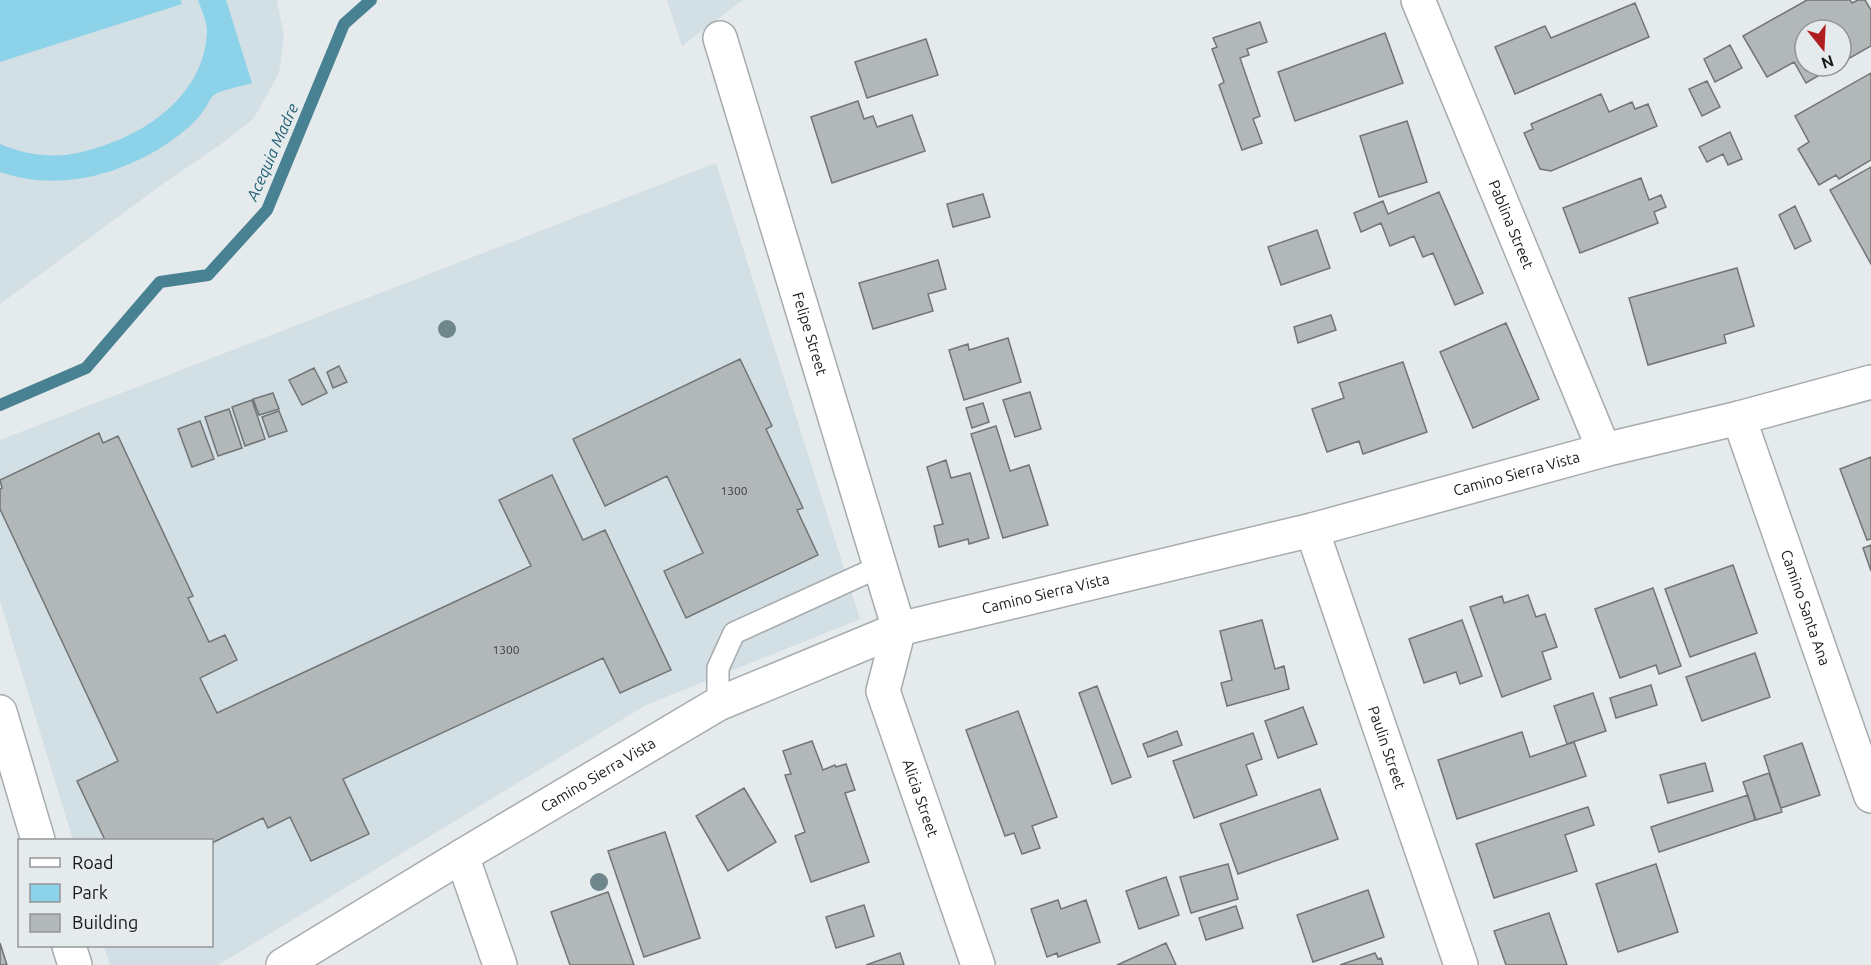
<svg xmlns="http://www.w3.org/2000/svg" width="1871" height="965" font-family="Ubuntu,sans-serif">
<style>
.built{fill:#d2dfe4}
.green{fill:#8cd2e8}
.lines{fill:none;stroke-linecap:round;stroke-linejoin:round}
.stream{stroke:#488191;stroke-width:12}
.building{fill:#b2b7b8;stroke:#717577;stroke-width:1.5}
.service-casing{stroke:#a7abad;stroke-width:24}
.minor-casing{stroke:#a7abad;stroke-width:36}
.service{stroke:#fff;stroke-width:21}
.minor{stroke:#fff;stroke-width:33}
.tree{fill:#6f868d}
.labels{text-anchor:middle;stroke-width:4.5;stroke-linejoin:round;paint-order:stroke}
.number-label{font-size:12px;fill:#3e4041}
.street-label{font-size:15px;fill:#171919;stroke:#e5eaec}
.water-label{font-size:16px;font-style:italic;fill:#206072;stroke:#e5eaec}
</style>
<rect width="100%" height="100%" fill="#e5eaec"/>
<path class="built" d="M0 0H277L284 37 279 73 254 118 220 145 164 183 0 304Z
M667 0H743L682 46Z
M716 163 860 619 646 705 218 965H110L104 946H212V840H73L0 601V440Z"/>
<path class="green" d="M0 0H180L182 4 0 62Z
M198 0H226L252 83C243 86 219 90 213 96 210 98 208 104 206 107 200 116 192 125 184 131 134 172 62 194 0 172V144C14 150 29 154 45 155 63 157 81 153 99 147 152 131 205 91 207 31 207 21 201 9 198 0Z"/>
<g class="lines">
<path class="stream" d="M0 405 86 368 160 282 208 275 267 210 344 24 371 0"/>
</g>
<path class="building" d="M1807 0H1850L1852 3 1858 0H1865L1871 10V46L1841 63V30H1805V66H1835L1806 83 1794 62 1767 77 1743 36Z
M1635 3 1649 37 1515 94 1495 47 1545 26 1551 38Z
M1260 22 1267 42 1247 49 1249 55 1240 58 1260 116 1253 119 1262 143 1242 150 1219 85 1224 82 1212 49 1217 47 1213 38Z
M1385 33 1403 83 1295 121 1278 72Z
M926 39 938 75 867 98 855 62Z
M1730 45 1742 68 1715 82 1704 59Z
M1871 73V160L1839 179 1836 175 1819 185 1798 149 1809 142 1795 116Z
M1707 81 1720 107 1702 116 1689 89Z
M1601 94 1609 112 1632 102 1635 109 1648 104 1657 126 1551 171 1540 169 1524 133 1533 129 1531 124Z
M858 101 864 119 873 116 877 127 912 115 925 151 832 183 811 117Z
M1407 121 1427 182 1379 197 1360 136Z
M1730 132 1742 159 1728 165 1723 154 1707 162 1699 147Z
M1871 167V264L1830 190Z
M1641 178 1649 200 1661 195 1666 207 1654 212 1658 223 1580 253 1563 208Z
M1439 192 1483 293 1455 305 1433 253 1423 257 1414 236 1390 246 1381 223 1361 232 1354 213 1383 201 1388 214Z
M983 194 990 217 953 227 947 204Z
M1795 206 1811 241 1795 249 1779 215Z
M1317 230 1330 268 1281 285 1268 247Z
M938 260 946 289 928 294 933 311 873 329 859 283Z
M1737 268 1754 326 1724 335 1726 343 1648 365 1629 298Z
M1331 315 1336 330 1298 343 1294 327Z
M1506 323 1539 399 1473 428 1440 352Z
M1008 338 1021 382 964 400 949 350 968 344 969 350Z
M740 359 772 426 766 429 803 508 797 510 818 555 686 618 664 571 703 553 667 476 605 506 573 439Z
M1403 362 1427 432 1363 454 1359 441 1327 452 1312 409 1344 398 1339 383Z
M339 366 347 382 333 388 327 372Z
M314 368 327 393 302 405 289 380Z
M1030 392 1041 429 1015 437 1003 400Z
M273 393 279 409 259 415 253 399Z
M252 400 265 439 245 446 232 407Z
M983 403 989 422 972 428 966 408Z
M229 409 242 448 218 456 205 417Z
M279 411 287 431 269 437 262 417Z
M200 421 214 459 192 467 178 429Z
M996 426 1010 471 1029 465 1048 525 1003 538 971 434Z
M99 433 103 443 118 436 193 596 188 598 209 642 225 635 237 660 200 678 217 713 531 566 499 500 552 475 583 540 605 530 671 670 620 693 603 658 343 779 369 834 311 861 290 817 268 828 263 818 212 843V840H105L77 781 118 761 0 509V489L2 488 0 480Z
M1871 457V539L1867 540 1840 469Z
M946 460 951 478 970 473 989 538 969 544 968 539 939 547 934 526 943 524 927 467Z
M1871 545V571L1863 548Z
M1733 565 1757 633 1690 657 1665 589Z
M1653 588 1681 666 1659 674 1656 665 1620 678 1595 609Z
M1528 595 1536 617 1545 614 1557 647 1542 652 1551 679 1502 697 1470 607 1502 596 1504 603Z
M1262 620 1275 669 1284 666 1289 689 1227 706 1221 683 1232 680 1220 631Z
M1462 620 1482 676 1460 684 1456 672 1424 683 1409 639Z
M1755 653 1770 697 1702 721 1686 677Z
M1651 685 1657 705 1616 718 1610 698Z
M1097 686 1131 777 1112 784 1079 693Z
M1593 693 1606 731 1567 744 1554 706Z
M1303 707 1317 744 1278 758 1265 721Z
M1018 711 1057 817 1032 826 1040 848 1022 854 1014 833 1005 836 966 730Z
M1177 731 1182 745 1148 757 1143 744Z
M1522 732 1530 757 1574 742 1586 776 1457 819 1438 760Z
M1253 733 1262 759 1246 765 1257 795 1194 818 1173 761Z
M812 741 823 770 835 765 836 767 846 764 855 790 845 793 869 862 811 882 795 836 805 832 785 775 791 774 783 751Z
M1802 743 1820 795 1781 808 1764 756Z
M1705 763 1713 791 1668 803 1660 775Z
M1769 773 1782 812 1756 820 1743 782Z
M744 788 776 842 728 871 696 816Z
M1320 789 1338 839 1238 874 1220 824Z
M1748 795 1755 820 1659 852 1651 827Z
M1588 807 1594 825 1565 835 1577 871 1494 898 1476 844Z
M665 832 700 938 644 957 608 851Z
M1228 864 1238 899 1191 913 1180 877Z
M1656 864 1678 932 1618 952 1596 884Z
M1166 877 1179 915 1139 929 1126 891Z
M1368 890 1384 937 1313 962 1297 915Z
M608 892 634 965H570L551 912Z
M1058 900 1061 909 1086 900 1100 942 1058 957 1057 953 1047 957 1031 909Z
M864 905 874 936 836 948 826 917Z
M1236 906 1243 928 1206 940 1199 918Z
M1549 913 1567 965H1506L1494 931Z
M0 943 7 965H0Z
M1166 943 1176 965H1117Z
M900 953 904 965H866Z
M1375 953 1378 959 1381 958 1383 965H1340Z"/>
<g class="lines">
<g class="service-casing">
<path id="service" d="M718 704V668L734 633 881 566"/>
</g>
<g class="minor-casing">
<g id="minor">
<path id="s1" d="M1418 0 1604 450"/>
<path id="s2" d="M720 38 899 629 883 691 978 965"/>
<path id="s3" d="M1739 418 1871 796"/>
<path id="s4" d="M1312 530 1461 965"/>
<path d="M0 712 38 840"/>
<path d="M462 856 500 965"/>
<path d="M69 946 75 965"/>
<path id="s5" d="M283 965 462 856 718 704 899 629 1312 530 1604 450 1739 418 1871 382"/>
</g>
</g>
<use href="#service" class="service"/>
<use href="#minor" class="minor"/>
</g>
<g class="tree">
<circle cx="447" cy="329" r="9"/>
<circle cx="599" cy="882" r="9"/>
</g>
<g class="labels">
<g class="number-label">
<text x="734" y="495">1300</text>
<text x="506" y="654">1300</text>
</g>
<g class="street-label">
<text dy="5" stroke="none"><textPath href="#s1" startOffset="243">Pablina Street</textPath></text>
<text dy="5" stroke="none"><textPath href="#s2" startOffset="309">Felipe Street</textPath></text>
<text dy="5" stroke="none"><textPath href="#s5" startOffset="1340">Camino Sierra Vista</textPath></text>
<text dy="5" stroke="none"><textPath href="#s5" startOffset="854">Camino Sierra Vista</textPath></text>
<text dy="5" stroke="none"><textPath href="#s3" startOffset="201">Camino Santa Ana</textPath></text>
<text dy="5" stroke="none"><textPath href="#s4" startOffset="230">Paulin Street</textPath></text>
<text dy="5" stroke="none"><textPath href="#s5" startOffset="368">Camino Sierra Vista</textPath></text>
<text dy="5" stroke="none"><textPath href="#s2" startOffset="795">Alicia Street</textPath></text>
</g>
<g class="water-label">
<text transform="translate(272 152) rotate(-66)" y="6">Acequia Madre</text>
</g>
</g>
<rect x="18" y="839" width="195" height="108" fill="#e5eaec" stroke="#939698" stroke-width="1.5"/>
<rect x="30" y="858" width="30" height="9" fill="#ffffff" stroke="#939698" stroke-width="1.5"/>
<text x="72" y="869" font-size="18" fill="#171919">Road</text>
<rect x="30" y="884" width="30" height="18" fill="#8cd2e8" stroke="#939698" stroke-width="1.5"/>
<text x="72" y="899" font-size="18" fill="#171919">Park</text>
<rect x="30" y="914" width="30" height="18" fill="#b2b7b8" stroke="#939698" stroke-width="1.5"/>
<text x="72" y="929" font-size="18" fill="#171919">Building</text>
<g transform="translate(1823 48) rotate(162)"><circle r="28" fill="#e5eaec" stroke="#939698" stroke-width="1.5"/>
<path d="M0-4.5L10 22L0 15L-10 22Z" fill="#af1d20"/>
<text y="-9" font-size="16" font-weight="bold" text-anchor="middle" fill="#171919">N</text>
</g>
</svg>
